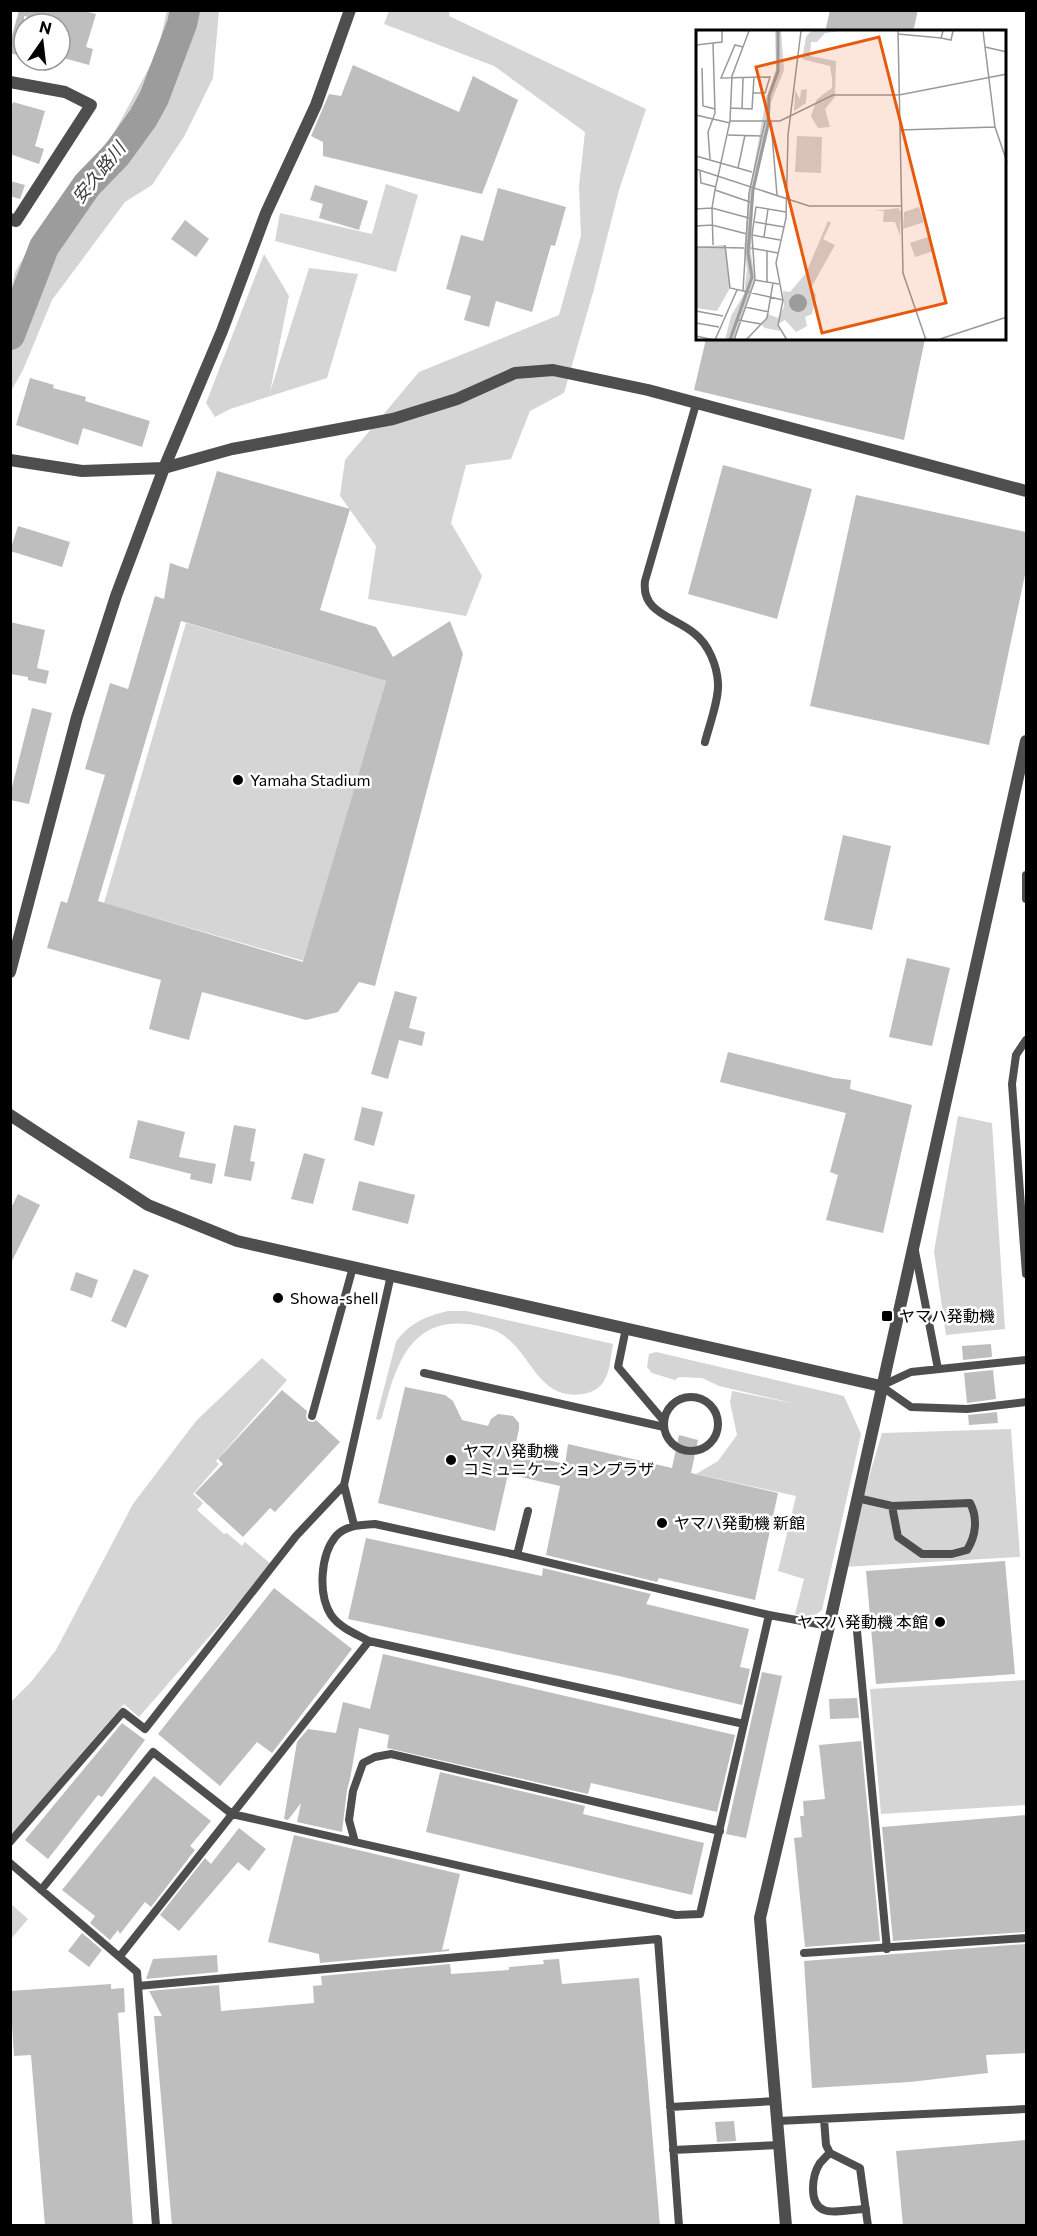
<svg xmlns="http://www.w3.org/2000/svg" width="1037" height="2236" font-family="Commissioner,'Noto Sans JP',sans-serif">
<style>
.green{fill:#d5d5d5}
.lines{fill:none;stroke-linecap:round;stroke-linejoin:round}
.river{stroke:#9c9c9c;stroke-width:30}
.building{fill:#bebebe;fill-rule:evenodd}
.service{stroke:#4e4e4e;stroke-width:8}
.minor{stroke:#4e4e4e;stroke-width:12}
.tertiary{stroke:#4e4e4e;stroke-width:12}
.poi-dot{fill:#000;stroke:#fff;stroke-width:2}
.labels{text-anchor:middle;stroke-width:5;stroke-linejoin:round;paint-order:stroke}
.poi-label{font-size:16px;fill:#000;stroke:#fff;text-anchor:start}
.water-label{font-size:18px;font-style:italic;fill:#3d3d3d;stroke:#fff}
.inset-river{fill:none;stroke:#9c9c9c;stroke-width:3}
.inset-road{fill:none;stroke:#999;stroke-width:1.5}
.view{fill:#e8590c;fill-opacity:0.15;stroke:#e8590c;stroke-width:3}
.inset-edge{fill:none;stroke:#000;stroke-width:3}
</style>
<rect width="100%" height="100%" fill="#fff"/>
<path class="green" d="M167 10 219 11 213 78 185 135 152 185 125 202 52 300 23 370 11 391V368H14L10 367 11 290 15 272 52 209 114 133 158 51Z
M389 11H450L449 16 646 109 619 190 594 289 564 393 530 411 511 459 466 465 451 523 482 576 466 616 368 599 376 546 340 496 345 460 419 372 559 315 581 236 579 186 585 132 494 66 384 24Z
M386 184 418 195 396 272 275 241 280 213 372 234Z
M264 254 289 296 270 392 309 268 358 274 327 378 230 409 215 417 206 403Z
M186 623 386 681 304 961 104 903Z
M958 1116 992 1123 1005 1329 946 1335 934 1251Z
M448 1311H466L485 1315 613 1344C609 1366 610 1390 583 1394 539 1401 532 1355 503 1335 493 1328 479 1326 468 1324 407 1317 394 1372 382 1418L379 1420 376 1419 396 1342C408 1324 426 1316 448 1311Z
M656 1352 844 1396 861 1434 822 1610C813 1618 806 1617 795 1614L804 1579 778 1571 796 1496 696 1474 718 1461 737 1435 730 1402 732 1391 797 1404 719 1386 702 1378 679 1377 675 1380 652 1373 647 1367 649 1354Z
M262 1358 287 1380 216 1461 219 1464 193 1494 203 1503 197 1510 224 1534 227 1533 242 1546 245 1542 272 1565 139 1717 124 1704 11 1835V1702L31 1682 56 1650 133 1504 196 1421Z
M1011 1429 1020 1557 842 1567 882 1433Z
M1026 1680V1805L881 1814 870 1689Z
M11 1904 28 1919 11 1939Z"/>
<g class="lines">
<path class="river" d="M10 335 44 247 87 185 117 154 143 118 154 98 182 24 185 10"/>
</g>
<path class="building" d="M19 10H81L96 14 86 47 93 49 89 65 60 57V24L24 16V57L10 53V43Z
M830 10H918L913 32H825Z
M353 65 459 112 473 76 518 100 482 194 323 156V142L311 136 329 94 341 96Z
M13 102 45 111 35 146 44 149 39 164 10 154V113Z
M10 181 25 185 20 199 10 196Z
M315 185 368 201 359 230 319 218 323 204 310 200Z
M498 188 566 207 555 246 551 245 532 312 496 301 489 327 464 320 471 296 446 289 461 235 483 241Z
M185 220 209 239 196 257 171 239Z
M706 339H925L904 440 694 390Z
M30 378 54 385 53 388 86 397 85 401 150 421 142 447 83 428 78 445 16 425Z
M723 465 812 489 777 619 688 594Z
M217 471 350 509 320 610 376 627 393 657 450 621 463 654 375 986 359 982 338 1012 306 1020 202 992 189 1040 149 1029 161 980 47 948 61 901 67 903 105 775 85 769 110 683 128 689 155 596 164 599 170 563 188 569ZM181 621 386 681 303 962 98 901Z
M856 495 1026 532V570L989 745 810 706Z
M18 526 70 542 62 567 10 551Z
M10 622 45 630 37 668 49 671 46 684 28 680V677L10 674Z
M32 708 52 713 29 804 10 800V795Z
M843 835 891 846 872 930 824 920Z
M907 958 950 968 932 1046 889 1037Z
M395 991 417 997 409 1028 425 1032 422 1046 399 1040 388 1079 371 1074Z
M728 1052 834 1078 851 1080 850 1089 912 1105 883 1233 826 1220 838 1175 830 1172 846 1113 720 1082Z
M362 1107 383 1112 374 1146 354 1140Z
M138 1120 185 1132 179 1157 216 1164 212 1184 190 1179 191 1174 129 1158Z
M234 1125 256 1129 250 1161 255 1162 251 1181 224 1176Z
M304 1153 325 1159 313 1204 291 1199Z
M359 1181 415 1195 408 1224 352 1210Z
M18 1194 40 1205 10 1265V1210Z
M134 1269 149 1275 126 1328 111 1321Z
M76 1272 98 1280 92 1298 70 1290Z
M991 1344 992 1357 963 1360 962 1346Z
M993 1370 996 1399 967 1403 964 1373Z
M405 1387 445 1395 453 1401 462 1420 488 1426 491 1419 498 1414 513 1416 519 1423V1429L514 1452 565 1464 568 1444 672 1468 679 1435 698 1440 691 1473 778 1493 755 1600 659 1578 657 1582 546 1555 560 1486 508 1474 495 1531 378 1503Z
M282 1390 307 1411 306 1417 308 1421 313 1422 316 1420 340 1442 275 1512 270 1508 243 1537 195 1493 223 1464 218 1459Z
M997 1412 998 1423 969 1425 968 1415Z
M366 1538 542 1576 543 1568 651 1594 646 1604 749 1629 740 1667 750 1669 742 1705 619 1676 348 1619Z
M1005 1561 1015 1674 876 1684 866 1571Z
M274 1588 352 1649 272 1753 257 1742 220 1786 158 1734Z
M383 1654 735 1735 717 1812 591 1783 588 1794 387 1748 389 1735 359 1728 350 1779 347 1790 342 1832 297 1822 301 1803 288 1820 284 1819 297 1742 308 1729 336 1733 343 1702 370 1709Z
M762 1672 782 1676 746 1838 726 1834Z
M857 1698 859 1718 830 1719 829 1699Z
M122 1723 145 1740 102 1797 98 1795 48 1859 25 1840Z
M861 1741 880 1941 805 1947 794 1838 802 1837 800 1816H804L803 1801 825 1799 819 1745Z
M440 1772 585 1806 583 1814 704 1843 692 1895 426 1832Z
M154 1776 211 1821 190 1846 195 1850 151 1907 145 1902 120 1934 118 1930 110 1940 90 1923 95 1916 62 1890Z
M1026 1815V1932L893 1941 882 1827Z
M239 1828 266 1849 249 1871 238 1862 179 1931 160 1915 205 1858 211 1864Z
M294 1835 460 1874 442 1950 449 1949V1951L320 1963 319 1954 268 1942Z
M82 1933 102 1950 89 1967 68 1951Z
M1026 1944V2053L986 2055 988 2073 910 2082 812 2088 804 1961Z
M217 1955 218 1972 146 1979 153 1959Z
M559 1959 562 1984 639 1978 660 2226H172L154 2016H162L149 1991 219 1985 221 2011 314 2003 313 1986 322 1985 321 1976 450 1964 451 1974 509 1970V1967L544 1964 543 1960Z
M111 1984V1989L124 1988 125 2012 118 2013 133 2226H45L31 2055 14 2056 10 1991Z
M734 2121 736 2141 717 2142 715 2122Z
M1026 2140V2226H903L896 2151Z"/>
<g class="lines">
<path class="service" d="M696 404 645 581C641 614 676 617 695 634 709 645 717 666 718 683 719 700 709 726 705 742
M1026 875V899
M1026 1040 1016 1055 1012 1084 1026 1274
M915 1251 938 1369
M626 1328 618 1367 663 1420
M1026 1360 911 1372 881 1386 911 1407 967 1409 1026 1402
M424 1373 664 1427
M664 1424a27 27 0 1 1 54 0a27 27 0 1 1-54 0Z
M312 1416 353 1267
M344 1485 354 1525
M857 1498 892 1506 970 1503C978 1518 976 1536 967 1550L952 1554H922L898 1537 892 1506
M517 1555 769 1615
M857 1631 887 1949
M369 1641 744 1724
M10 1842 123 1712 145 1729 296 1536 344 1485 391 1275
M355 1842 349 1820 353 1791 363 1763 375 1757 391 1754 720 1831
M10 1863 137 1972 156 2226
M41 1890 153 1752 232 1814 676 1915 700 1914 769 1615 829 1626
M804 1953 1026 1938
M120 1956 369 1641C356 1634 340 1628 331 1615 318 1595 320 1555 336 1536 346 1525 361 1525 375 1524L517 1555 528 1511
M138 1986 658 1939 679 2226
M670 2107 776 2101
M824 2119 826 2145 830 2153 860 2168 868 2226
M778 2121 1026 2109
M673 2150 780 2145
M830 2153C826 2156 823 2160 820 2163 812 2175 808 2204 824 2210 832 2214 856 2209 866 2209"/>
<path class="minor" d="M10 82 65 92 91 105 16 221 10 219"/>
<path class="tertiary" d="M10 460 82 471 164 468 232 449 393 419 457 399 515 373 553 370 648 390 1026 491
M10 972 77 717 116 596 164 468 222 331 266 213 316 105 350 10
M10 1115 148 1205 237 1241 881 1386
M786 2226 760 1918 829 1626 1026 741"/>
</g>
<g class="poi-dot">
<circle cx="238" cy="780" r="6"/>
<circle cx="278" cy="1298" r="6"/>
<rect x="881" y="1310" width="12" height="12" rx="3"/>
<circle cx="451" cy="1460" r="6"/>
<circle cx="662" cy="1523" r="6"/>
<circle cx="940" cy="1622" r="6"/>
</g>
<g class="labels">
<g class="poi-label">
<text x="250" y="786">Yamaha Stadium</text>
<text x="290" y="1304">Showa-shell</text>
<text x="899" y="1322">ヤマハ発動機</text>
<text x="463" y="1457">ヤマハ発動機<tspan x="463" dy="18">コミュニケーションプラザ</tspan></text>
<text x="674" y="1529">ヤマハ発動機 新館</text>
<text x="928" y="1628" text-anchor="end">ヤマハ発動機 本館</text>
</g>
<g class="water-label">
<text transform="translate(99 173) rotate(-51)" y="6">安久路川</text>
</g>
</g>
<g transform="translate(696 30)">
<rect width="310" height="310" fill="#fff"/>
<path d="M79 1H85L88 40 75 72 73 99 58 160 55 223 59 250 38 310H29L35 286 48 264 51 239 48 221 53 163 70 69 80 39ZM115 1H144L129 3 121 12H115L114 26 140 31 139 67 129 79 134 97 122 98 115 86 121 69 136 58V48L134 36 106 29 110 7ZM111 59 110 73 98 81 99 60 104 69 105 60ZM101 106 126 107 125 143 99 142ZM223 177 228 192 207 199 208 182ZM202 178 205 182 204 206 199 192H187L188 181H178ZM132 191 135 193 127 209 139 215 115 258 120 265 116 284 109 287 111 296 100 302 89 290 82 294 84 301 69 298 66 295 72 284 82 288 88 277 87 261 94 262 110 243ZM232 207 238 221 219 227 214 213ZM29 215 34 258 21 281 0 278V217Z" fill="#d5d5d5"/>
<path d="M93 273a9 9 0 1 1 18 0a9 9 0 1 1-18 0Z" fill="#9c9c9c"/>
<path class="inset-river" d="M34 310 56 247 52 223 57 160 72 94 73 66 82 41V1"/>
<path class="inset-road" d="M53 1 36 46 34 91 19 160 54 172M202 1 207 243 230 310M287 1 299 97 311 132M202 4 245 8 247 1M245 8 255 10 257 1M17 13 26 12V1M0 15 17 13 19 83 12 102 14 129M47 17 39 15 25 48 74 47 69 63H57M289 17 311 22M6 38 7 76 19 79M35 78 56 79 58 47M46 79 47 48M0 85 34 93M34 91H84L137 65H203L311 44M75 92 81 165M204 100 299 97M32 105 66 106M0 126 56 142M42 138 49 105M0 139 113 176H206M4 140 5 153 20 157M0 179 16 178 53 188M59 192 88 197M0 196 16 195 51 204M68 207 72 179M84 210 56 205 60 177 90 182M17 215 16 178 19 160M29 215 34 258 87 270M0 217 48 218M55 218 82 223M59 250 83 254M71 252V221M47 261 53 163 69 92M49 277 73 282M0 281 27 286M42 290 65 294M0 293 23 297M0 306 18 310M19 310 41 260M38 310 59 250 56 205M50 310 71 288 77 253M91 310 82 295 87 270 80 233 90 188 92 105 105 1M241 310 311 287"/>
<path class="view" d="M183 7 250 273 126 303 60 37Z"/>
<rect width="310" height="310" class="inset-edge"/>
</g>
<rect width="1037" height="2236" fill="none" stroke="#000000" stroke-width="24"/>
<g transform="translate(42 42) rotate(14)"><circle r="28" fill="#ffffff" stroke="#999999" stroke-width="1.5"/>
<path d="M0-4.5L10 22L0 15L-10 22Z" fill="#000000"/>
<text y="-9" font-size="16" font-weight="bold" text-anchor="middle" fill="#000000">N</text>
</g>
</svg>
